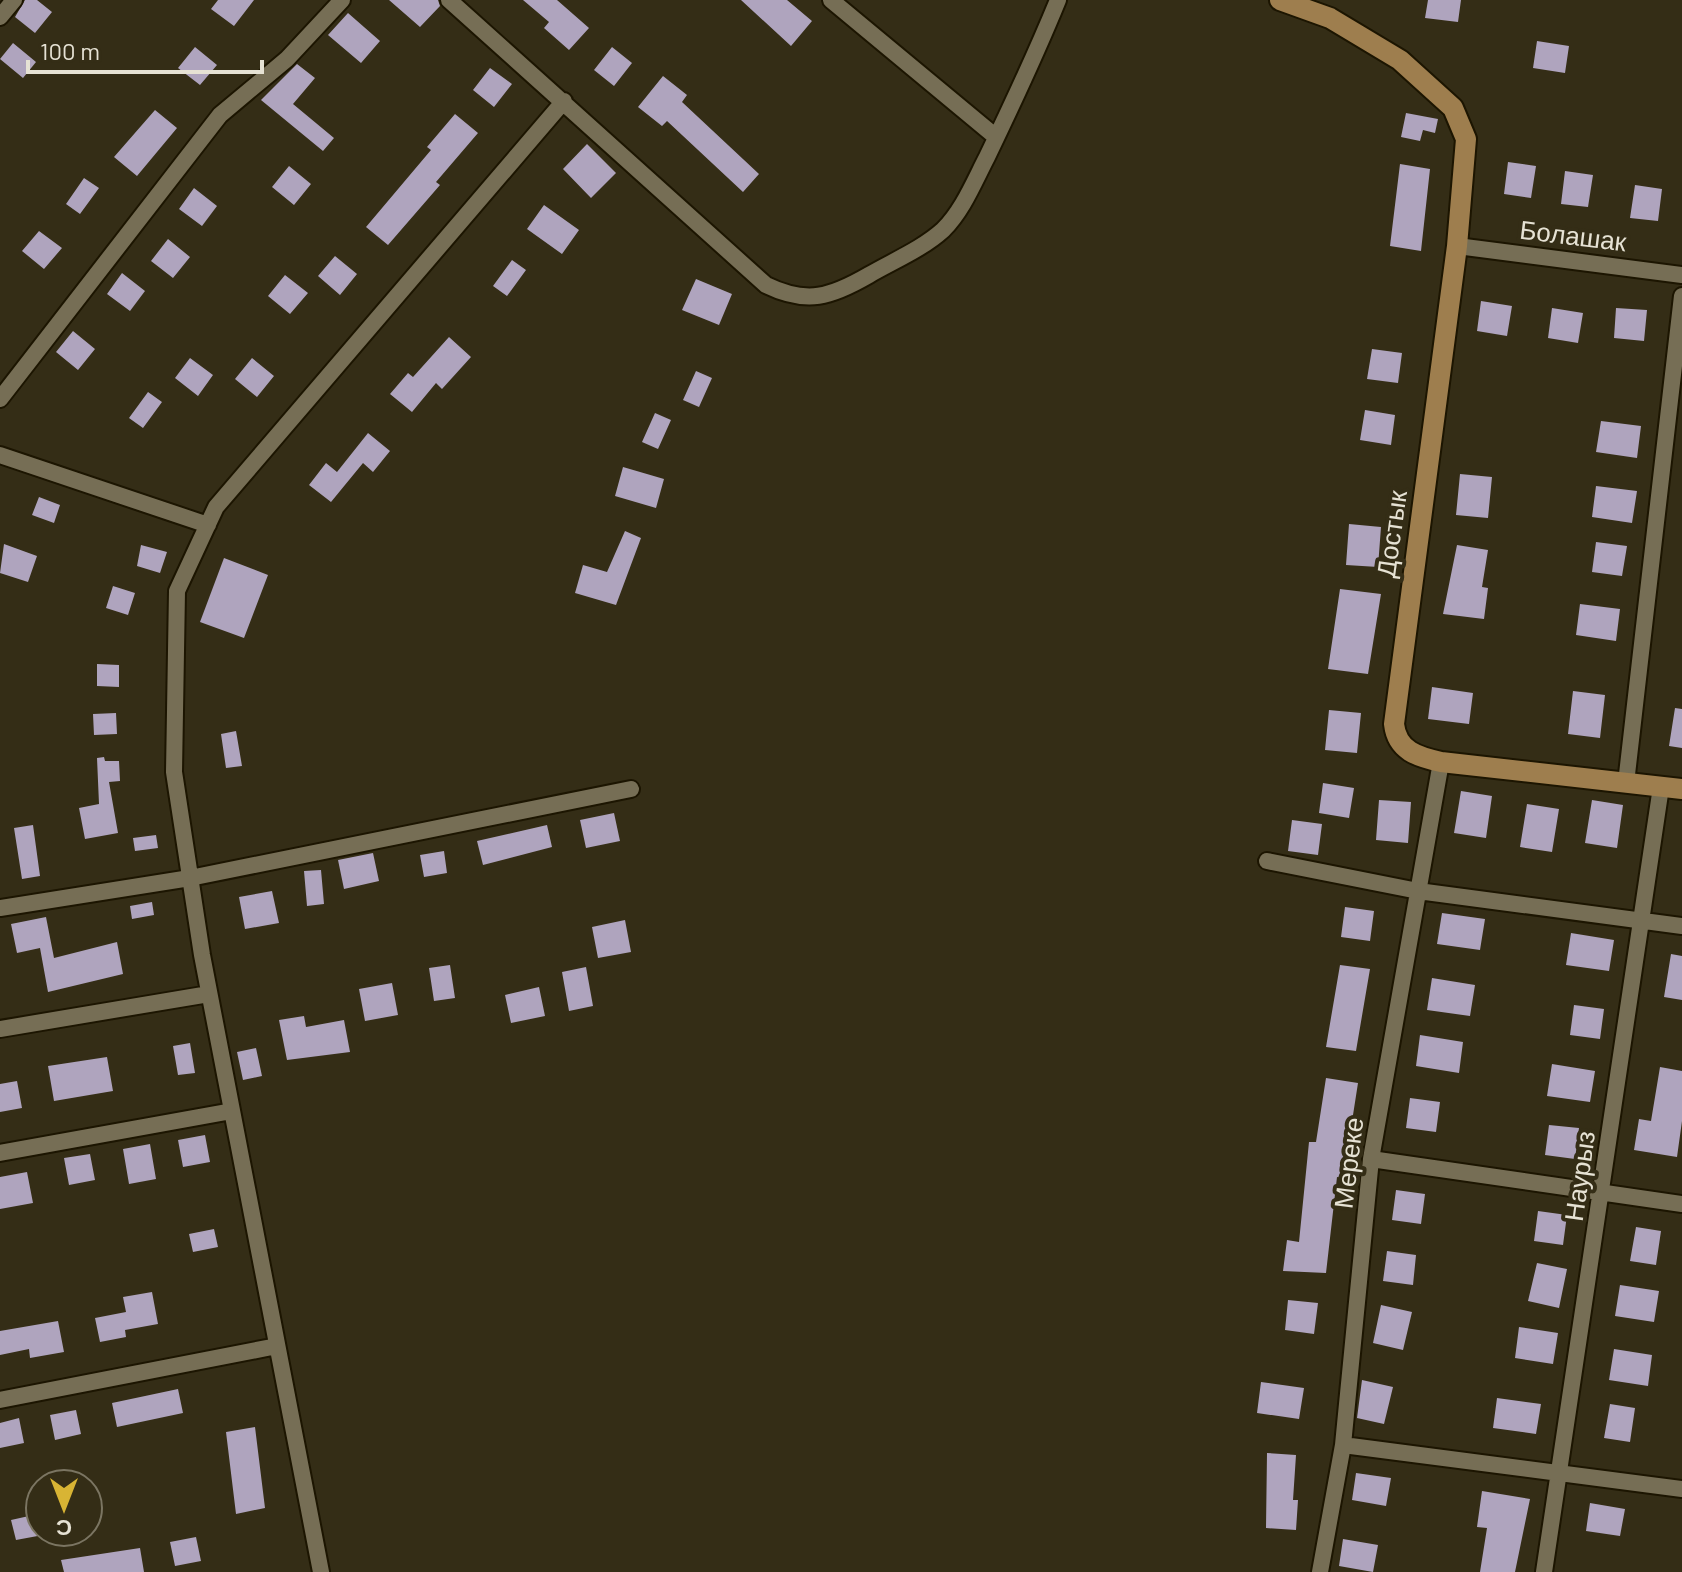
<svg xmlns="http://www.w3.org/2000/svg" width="1682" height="1572" font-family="Barlow,sans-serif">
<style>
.building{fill:#afa4be}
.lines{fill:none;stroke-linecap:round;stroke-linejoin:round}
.street-casing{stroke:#1c1501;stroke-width:20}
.secondary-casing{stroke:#1c1501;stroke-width:24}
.street{stroke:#766e55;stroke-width:16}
.secondary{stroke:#9e7e4e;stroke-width:20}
.labels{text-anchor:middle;stroke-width:8;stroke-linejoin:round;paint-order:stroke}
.street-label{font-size:26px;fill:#e6e2d4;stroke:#342d16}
</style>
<rect width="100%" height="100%" fill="#342d16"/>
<path class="building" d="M25 0H37L52 12 35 33 15 17Z
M218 0H254L234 26 211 9Z
M389 0H438L440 6 420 27Z
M523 0H557L589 28 569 50 544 28 549 22Z
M741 0H787L812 21 791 46Z
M1428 0H1461L1458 22 1425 18Z
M348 13 380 41 361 63 328 35Z
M1537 41 1569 46 1565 73 1533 68Z
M13 43 36 62 23 78 0 59Z
M195 47 217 65 200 85 178 68Z
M612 47 632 63 614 86 594 70Z
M297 64 315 78 293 104 334 138 323 151 261 100Z
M490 68 512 84 494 107 473 90Z
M663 76 687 95 682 102 759 174 743 192 667 121 662 126 638 107Z
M155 110 177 128 137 176 114 157Z
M1406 113 1438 119 1435 133 1423 130 1420 141 1401 137Z
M455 114 478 133 436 182 440 185 388 245 366 227 431 150 427 147Z
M587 144 616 173 591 198 563 169Z
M1508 162 1536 166 1531 198 1504 194Z
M1400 164 1430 169 1421 251 1390 246Z
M289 166 311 184 294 205 272 187Z
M1565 171 1593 175 1588 207 1561 204Z
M84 178 99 188 80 214 66 204Z
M1635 185 1662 189 1658 221 1630 218Z
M194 188 217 206 202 226 179 209Z
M544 205 579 230 562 254 527 229Z
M39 231 62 248 44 269 22 251Z
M168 239 190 257 173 278 151 261Z
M335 256 357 274 340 295 318 276Z
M512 260 526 270 507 296 493 286Z
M122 273 145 291 130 311 107 294Z
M285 275 308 293 290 314 268 296Z
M696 279 732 294 719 325 682 310Z
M1481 301 1512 306 1507 336 1477 331Z
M1552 308 1583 313 1578 343 1548 338Z
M1616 308 1647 310 1644 341 1614 338Z
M73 331 95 349 78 370 56 352Z
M449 337 471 357 442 389 436 383 412 412 390 394 408 373 413 377Z
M1372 349 1402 353 1398 383 1367 379Z
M190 358 213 375 198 396 175 378Z
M252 358 274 376 257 397 235 379Z
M696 371 712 378 699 407 683 400Z
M148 392 162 402 143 428 129 418Z
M1365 410 1395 415 1391 445 1360 440Z
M655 413 671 420 658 449 642 442Z
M1601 421 1641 426 1637 458 1596 452Z
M368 433 390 451 373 472 363 463 331 502 309 485 326 463 337 472Z
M623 467 664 479 656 508 615 496Z
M1460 474 1492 477 1488 518 1456 515Z
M1596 486 1637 491 1632 523 1592 517Z
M39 497 60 505 54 523 32 515Z
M1349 524 1381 527 1378 567 1346 565Z
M625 531 641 538 616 605 575 593 583 565 607 572Z
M1596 542 1627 546 1622 576 1592 572Z
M4 544 37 556 28 582 0 573Z
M141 545 167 552 160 573 137 566Z
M1457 545 1488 550 1482 587 1488 588 1484 619 1443 614Z
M224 558 268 575 244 638 200 622Z
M113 586 135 593 128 615 106 608Z
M1340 589 1381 594 1368 674 1328 669Z
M1580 604 1620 609 1616 641 1576 635Z
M97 664 119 665V687L97 686Z
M1432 687 1473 693 1469 724 1428 719Z
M1573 691 1605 695 1600 738 1568 734Z
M1675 708 1682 709V748L1669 746Z
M1329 710 1361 713 1357 753 1325 750Z
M116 713 117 734 94 735 93 714Z
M236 731 242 766 226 768 221 734Z
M104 757 105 761H119L120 781 109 782 118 833 85 839 79 808 99 804 97 758Z
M1323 783 1354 788 1349 818 1319 813Z
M1461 791 1492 796 1486 838 1454 833Z
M1379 800 1411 802 1408 843 1376 840Z
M1592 800 1623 805 1617 848 1585 843Z
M1527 804 1559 809 1552 852 1520 847Z
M614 813 620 841 586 848 580 820Z
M1292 820 1322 824 1318 855 1288 851Z
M33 825 40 876 22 879 14 828Z
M547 825 552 847 483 865 477 841Z
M156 835 158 848 135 851 133 838Z
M444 851 447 873 424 877 420 855Z
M373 853 379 881 344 889 338 860Z
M321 870 324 904 307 906 304 871Z
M272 891 279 923 245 929 239 897Z
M152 902 154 915 132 919 130 906Z
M1345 907 1374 911 1370 941 1341 937Z
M1442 913 1485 919 1480 950 1437 944Z
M46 917 54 958 117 942 123 974 48 992 40 948 17 953 11 924Z
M625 920 631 952 598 958 592 927Z
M1571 933 1614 940 1609 971 1566 965Z
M1671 954 1682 956V1000L1664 997Z
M450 965 455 998 434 1001 429 968Z
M1340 965 1370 969 1356 1051 1326 1047Z
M586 967 593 1006 569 1011 562 972Z
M1432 978 1475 985 1470 1016 1427 1010Z
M392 983 398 1015 365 1021 359 989Z
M539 987 545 1016 511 1023 505 995Z
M1574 1005 1604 1009 1600 1039 1570 1035Z
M304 1016 306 1027 344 1020 350 1052 287 1060 279 1020Z
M1420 1035 1463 1042 1459 1073 1416 1066Z
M190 1043 195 1073 178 1075 173 1046Z
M256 1048 262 1076 243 1080 237 1052Z
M107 1057 113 1091 54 1101 48 1066Z
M1552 1064 1595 1071 1590 1102 1547 1096Z
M1660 1067 1682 1071V1121L1677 1157 1634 1150 1639 1119 1651 1121Z
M1326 1078 1358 1083 1348 1147 1352 1148 1348 1179 1337 1177 1326 1273 1283 1271 1287 1240 1299 1242 1309 1142H1316Z
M17 1081 22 1108 0 1112V1084Z
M1410 1098 1440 1102 1436 1132 1406 1128Z
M1549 1125 1579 1128 1575 1159 1545 1155Z
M205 1135 210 1162 183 1167 178 1140Z
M150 1144 156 1179 129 1184 123 1149Z
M90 1154 95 1180 69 1185 64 1158Z
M27 1172 33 1203 0 1209V1177Z
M1396 1190 1425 1194 1421 1224 1392 1220Z
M1538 1211 1567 1215 1563 1245 1534 1241Z
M1636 1227 1661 1231 1656 1265 1630 1261Z
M214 1229 218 1247 193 1252 189 1234Z
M1387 1251 1416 1255 1413 1285 1383 1281Z
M1537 1263 1567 1269 1559 1308 1528 1301Z
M1620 1285 1659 1291 1654 1322 1615 1316Z
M152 1292 158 1324 125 1330 126 1337 100 1342 95 1318 126 1312 123 1297Z
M1288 1300 1318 1303 1314 1334 1285 1330Z
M1381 1305 1412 1312 1403 1350 1373 1343Z
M58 1321 64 1352 30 1358 29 1349 0 1355V1331Z
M1519 1327 1558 1333 1553 1364 1515 1358Z
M1614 1349 1652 1355 1648 1386 1609 1380Z
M1362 1380 1393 1387 1384 1424 1357 1418Z
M1261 1382 1304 1388 1299 1419 1257 1413Z
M178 1389 183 1413 117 1427 112 1403Z
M1497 1398 1541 1404 1536 1434 1493 1428Z
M1610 1404 1635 1408 1630 1442 1604 1438Z
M76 1410 81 1434 55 1440 50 1415Z
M19 1418 24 1443 0 1448V1423Z
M255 1427 265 1508 236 1514 226 1432Z
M1267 1453 1296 1455 1293 1500H1298L1296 1530 1266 1528Z
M1356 1473 1391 1478 1386 1506 1352 1500Z
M1482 1491 1530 1499 1515 1572H1480L1487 1528 1477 1527Z
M1590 1503 1625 1509 1620 1536 1586 1531Z
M38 1514 43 1535 16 1540 11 1520Z
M196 1537 201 1561 175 1566 170 1542Z
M1343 1539 1378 1545 1373 1572 1339 1566Z
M140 1548 144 1572H64L61 1560Z"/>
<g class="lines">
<g class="street-casing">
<path id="street" d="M449 0 766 285C807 305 831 297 869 275 893 261 922 249 943 230 963 210 974 182 987 157 1012 105 1036 54 1058 0
M831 0 996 137
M0 17 14 0
M1457 246 1682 275
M0 399 220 115 287 59 342 0
M0 455 208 525
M1626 783 1682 296
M1267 861 1418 891 1682 926
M0 908 190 878 631 789
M0 1029 209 994
M0 1153 232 1111
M1371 1159 1682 1204
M0 1400 277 1346
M1343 1445 1682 1489
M321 1572 202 955 174 772 177 591 216 507 564 101
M1320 1572 1343 1445 1371 1159 1441 762
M1544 1572 1661 787"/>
</g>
<g class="secondary-casing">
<path id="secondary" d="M1280 0 1330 18 1400 60 1453 108 1466 139 1457 246 1394 724C1397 751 1418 757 1441 762L1682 789"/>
</g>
<use href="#street" class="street"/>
<use href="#secondary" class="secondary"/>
</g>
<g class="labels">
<g class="street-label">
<text transform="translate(1573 236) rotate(7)" y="9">Болашак</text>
<text transform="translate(1392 534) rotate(-82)" y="9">Достык</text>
<text transform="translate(1349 1163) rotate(-83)" y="9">Мереке</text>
<text transform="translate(1580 1176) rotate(-82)" y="9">Наурыз</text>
</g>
</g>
<g transform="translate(64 1508) rotate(180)"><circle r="38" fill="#342d16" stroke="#7b7562" stroke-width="2"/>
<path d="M0-6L14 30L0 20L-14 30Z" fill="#d8b434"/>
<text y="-12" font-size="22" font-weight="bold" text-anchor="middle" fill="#e6e2d4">С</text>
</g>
<path d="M28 60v12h234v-12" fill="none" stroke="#e6e2d4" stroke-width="4"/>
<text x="40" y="60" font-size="24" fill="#e6e2d4" stroke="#342d16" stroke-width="6" paint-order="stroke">100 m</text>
</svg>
